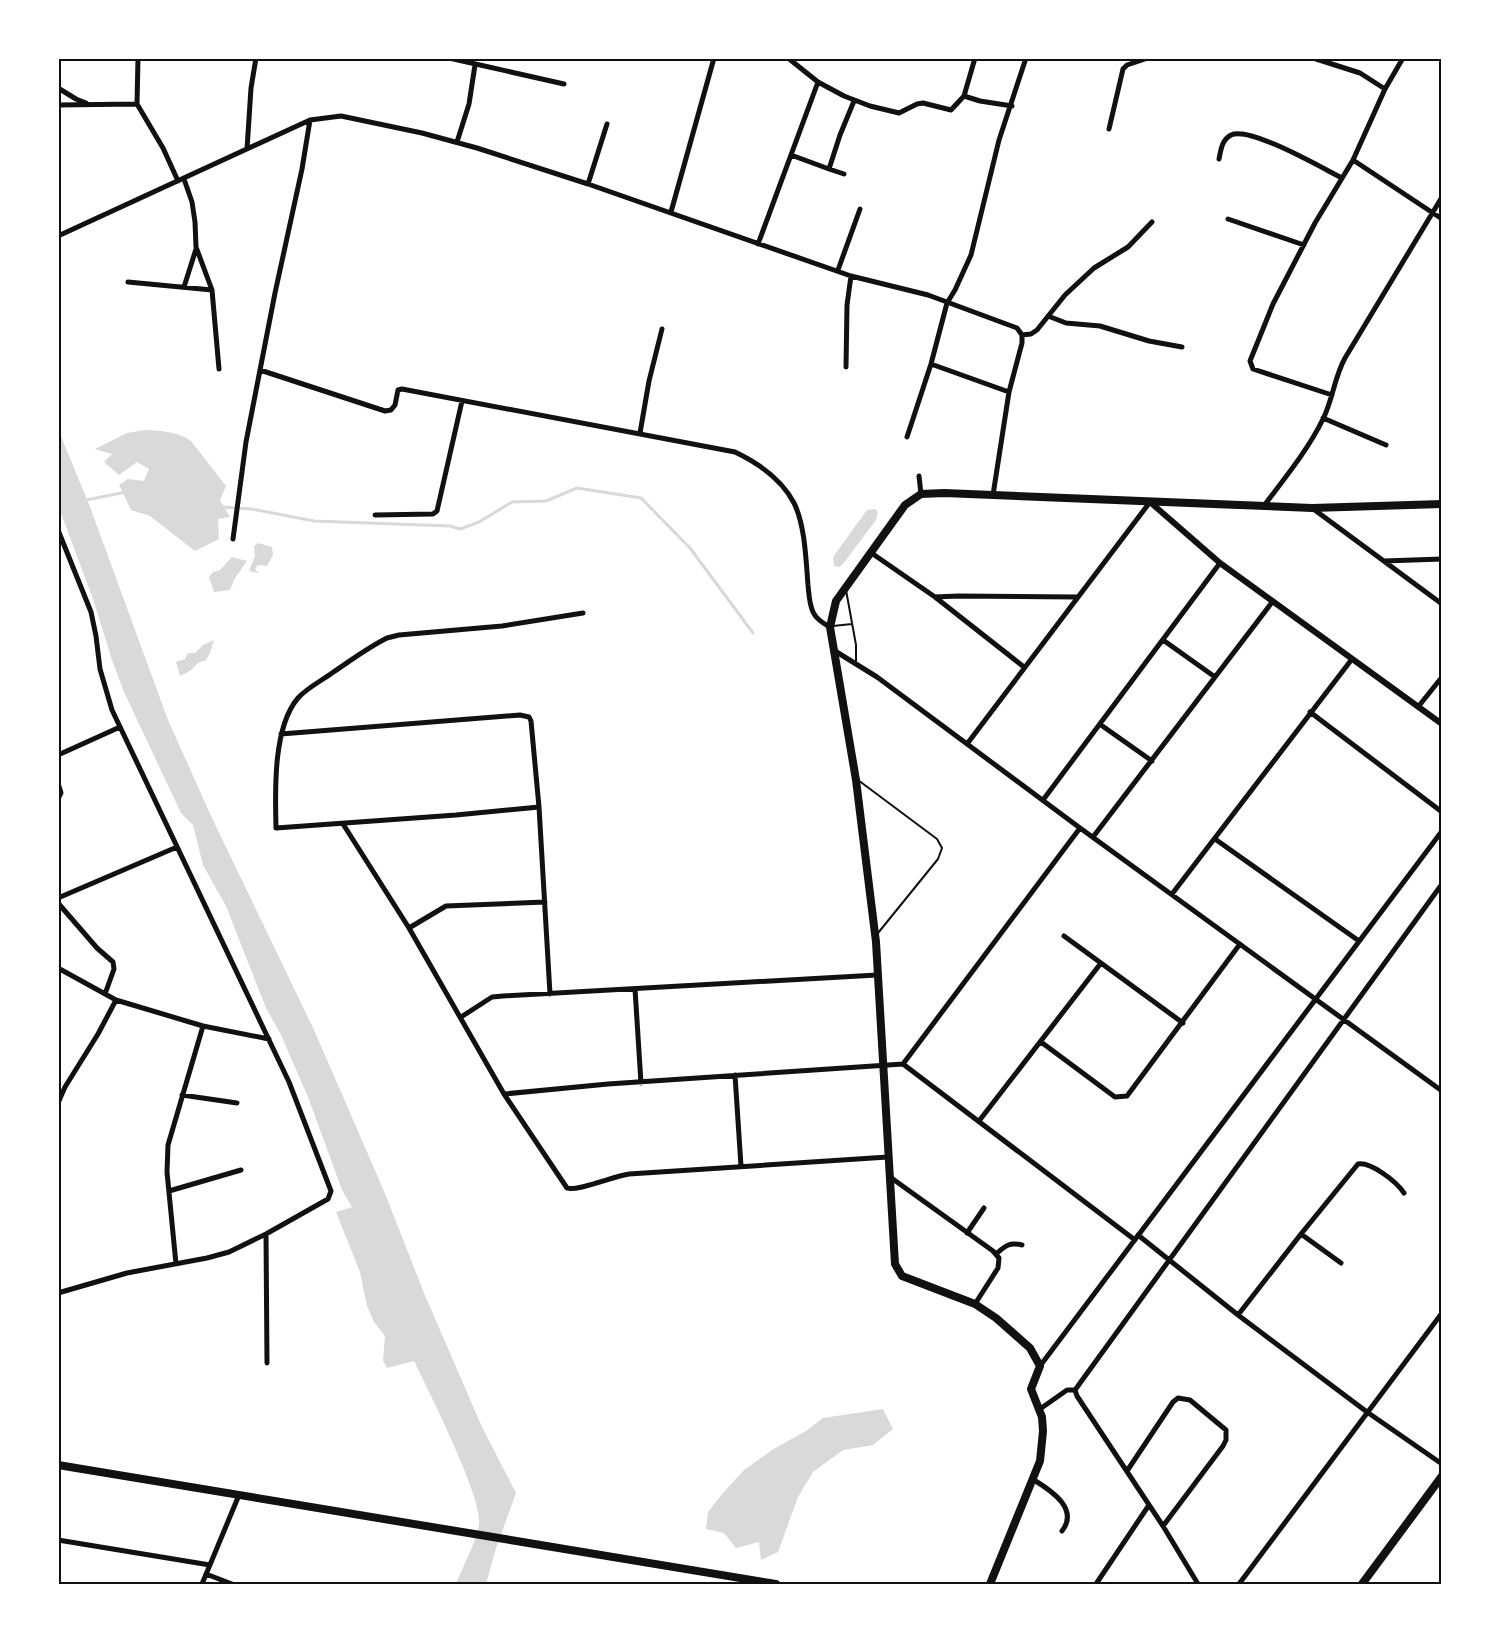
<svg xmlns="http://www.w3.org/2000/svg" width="1500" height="1643" font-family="'Archivo Narrow',sans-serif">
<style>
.water{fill:#d9d9d9}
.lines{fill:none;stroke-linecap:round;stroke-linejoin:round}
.stream{stroke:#d9d9d9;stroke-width:3}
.service{stroke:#111;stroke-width:2}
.minor{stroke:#111;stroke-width:5}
.tertiary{stroke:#111;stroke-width:6}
.secondary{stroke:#111;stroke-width:8}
.primary{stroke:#111;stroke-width:8}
.neatline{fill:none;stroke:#111;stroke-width:2}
</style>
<rect width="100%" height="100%" fill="#fff"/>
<path class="water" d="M58 429 90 507 168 720 211 816 314 1030 384 1191 424 1293 482 1427 516 1493 496 1548 486 1584H456C462 1568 477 1541 479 1524 483 1498 428 1390 414 1361L387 1368 383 1361 385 1336 374 1322 367 1306 360 1272 336 1212 352 1207 342 1190 308 1097 280 1033 266 1008 226 906 203 865 193 825 181 813 124 692 112 660 93 599 59 508Z
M145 430C162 431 177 431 191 441L226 486 220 500 230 517 218 519 219 539 195 551 150 516 131 510 119 485 128 479 144 481 149 469 137 462 119 475 104 462 112 454 95 449 127 433Z
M875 509 878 512 876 520 843 564 839 567 834 566 833 557 867 510Z
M258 543 272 547 273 555 267 566 258 565 255 569 259 573 249 571 255 556 254 546Z
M232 557 247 561 235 578 230 590 214 592 209 577 213 572 220 570Z
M214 640 210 653 206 660 198 663 190 671 180 676 176 662 185 659 188 653H195L203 645Z
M883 1409 893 1429 873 1445 843 1450 813 1472 798 1497 778 1552 761 1560 759 1542 736 1548 724 1533 706 1529 708 1512 723 1493 744 1470 772 1450 806 1431 823 1418Z"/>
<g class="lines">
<path class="stream" d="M86 500 126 492
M221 507 252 509 314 521 450 526 460 529 479 522 512 502 546 501 577 488 641 498 690 548 753 633"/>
<path class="service" d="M846 590 856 645V661
M833 626 852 624
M858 780 937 839 942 848 938 859 878 933"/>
<path class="minor" d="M138 58 137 104 163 148 178 181
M449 58 564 84
M788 58 818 82 844 96 870 106 899 113 917 104 923 103 951 110 964 96 980 101 1012 106
M1313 58 1360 73 1385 89
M58 88 76 99 86 103
M964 96 975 58
M58 105 137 104
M1109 129 1123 69 1127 65 1148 58
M457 142 469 104 475 65
M247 149 251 88 256 58
M791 155 829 169
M1219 159C1221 149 1222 140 1231 135 1250 126 1322 168 1342 178
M1353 160 1442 219
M844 174 829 169 840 135 854 101
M184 179 192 202 195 222 196 247 212 290 219 369
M588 184 607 124
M671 212 714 58
M1228 219 1304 245
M58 236 310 120 341 116 422 133 477 148 588 184 851 276 928 295 1017 328 1022 335V343L1009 392 993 495
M758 244 818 82
M838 270 860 209
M128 282 212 290
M184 287 196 249
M1048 316 1066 323 1100 326 1149 341 1182 347
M1022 335 1031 334 1037 330 1065 295 1094 268 1128 247 1152 222
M931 364 1009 392
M846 367 847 305 851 276
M260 370 385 411 391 410 395 405 398 390 402 389 735 452C758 463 782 480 794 503 805 525 806 560 808 585 809 594 809 603 813 612 816 619 823 623 830 627
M1332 395 1253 369 1250 361 1273 304 1315 223 1353 160 1385 89 1403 58
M1323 418 1386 445
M640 433 649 381 662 329
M907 437 931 364 947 303 955 290 971 255 999 140 1026 58
M919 476 921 494
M1263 507C1284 479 1308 450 1323 419 1333 399 1334 378 1345 358L1442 197
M1312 508 1442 604
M375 515 433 514 437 511 462 401
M58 530 91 612 96 636 100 669 112 710 289 1082 331 1191 328 1199 266 1234 229 1252 207 1258 127 1273 58 1293
M233 539 246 442 275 293 302 169 310 120
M870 552 935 597 1024 667
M1384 561 1442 559
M935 597 958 596 1077 597
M1163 640 1215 677
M835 651 877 677 1080 828 1442 1091
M1418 707 1442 677
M1310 712 1442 812
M1101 725 1152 761
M281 734 520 715 529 717 531 721 539 807 550 994
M967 744 1150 502
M58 755 120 727
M58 783 61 793 58 799
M1043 800 1220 563
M539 807 456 815 276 828C275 791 273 727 298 698 307 688 321 681 332 673 350 661 367 648 387 638L399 635 502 626 583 613
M343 824 409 928 504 1094 567 1188C576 1192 614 1176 629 1174L888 1157
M1093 837 1273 601
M1215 839 1359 941
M1172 894 1352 659
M58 898 177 847
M58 903 97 948 113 962 114 969 105 994
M409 928 446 906 545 902
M1064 936 1183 1023
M58 968 116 1000 203 1026 269 1039
M635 989 641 1083
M461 1017 492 997 503 996 877 975
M1041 1042 1115 1097 1127 1096 1240 944
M903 1064 1080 828
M903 1064 1135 1240
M735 1075 741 1166
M504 1094 608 1084 903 1064
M182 1095 237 1103
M58 1103 65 1087 98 1034 116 1000
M979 1121 1101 963
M890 1177 993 1251 999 1258 998 1268 975 1304
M169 1191 241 1170
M967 1233 984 1208
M266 1234 267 1363
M1301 1234 1341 1263
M1138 1235 1238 1315 1367 1412 1442 1464
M996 1254C1005 1246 1009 1242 1022 1245
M176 1264 167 1172 168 1145 203 1026
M1238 1315 1301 1234 1358 1164C1371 1162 1396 1181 1404 1193
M1040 1366 1442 831
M1075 1390 1442 884
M1040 1409 1067 1390H1075L1077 1396 1163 1526 1198 1584
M1127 1471 1173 1402 1178 1398 1190 1400 1226 1430V1440L1223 1446 1163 1526
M1034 1480C1052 1491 1079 1509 1062 1531
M58 1540 210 1565
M206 1574 232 1584
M202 1584 239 1495
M1096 1584 1149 1505
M1239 1584 1442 1313"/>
<path class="tertiary" d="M1150 502 1220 563 1442 724"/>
<path class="secondary" d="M990 1584 1040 1461 1043 1431 1042 1417 1031 1389 1040 1366 1030 1348 996 1318 975 1304 902 1276 895 1264 876 942 856 780 830 627 836 601 905 505 921 494 944 493 1312 508 1442 504"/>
<path class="primary" d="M58 1465 776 1584
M1362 1584 1442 1476"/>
</g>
<rect width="1500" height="1643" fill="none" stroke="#ffffff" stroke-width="120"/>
<rect x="60" y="60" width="1380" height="1523" class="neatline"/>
</svg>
